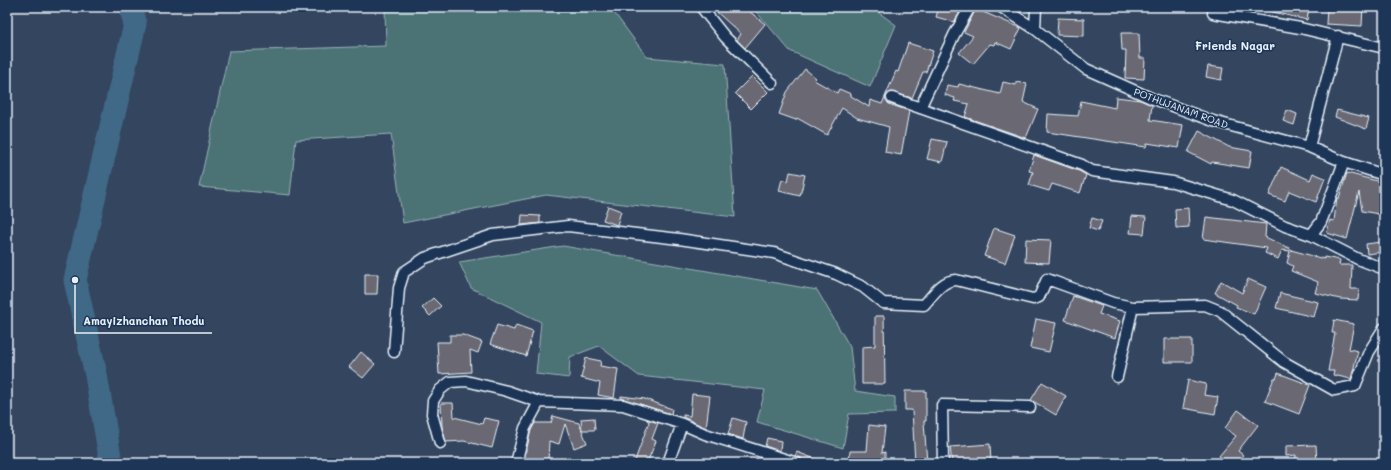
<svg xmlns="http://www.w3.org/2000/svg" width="1391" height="470" font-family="Mali,sans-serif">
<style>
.green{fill:#4c7376;stroke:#9ab2b7}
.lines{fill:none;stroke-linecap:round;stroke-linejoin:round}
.river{stroke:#406987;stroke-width:23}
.building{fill:#6a6973;stroke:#e8f1f8}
.street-casing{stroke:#e8f1f8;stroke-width:13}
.street{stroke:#1d3557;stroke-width:10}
.labels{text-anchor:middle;stroke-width:3;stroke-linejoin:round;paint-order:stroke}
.street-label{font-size:10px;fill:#e8f1f8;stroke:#1d3557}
.neighbourhood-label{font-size:11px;font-weight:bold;fill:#e8f1f8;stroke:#1d3557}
.leader{fill:none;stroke:#e8f1f8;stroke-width:1.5}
.callout-dot{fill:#e8f1f8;stroke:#1d3557;stroke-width:1.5}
.callout-label{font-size:11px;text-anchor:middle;font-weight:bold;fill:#e8f1f8;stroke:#1d3557;stroke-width:3;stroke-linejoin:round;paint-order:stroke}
</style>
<rect width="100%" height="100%" fill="#34455f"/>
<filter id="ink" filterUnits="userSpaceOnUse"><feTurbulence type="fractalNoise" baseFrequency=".025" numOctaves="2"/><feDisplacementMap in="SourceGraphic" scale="8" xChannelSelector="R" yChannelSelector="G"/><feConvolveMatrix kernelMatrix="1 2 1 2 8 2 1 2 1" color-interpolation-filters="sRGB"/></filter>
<g filter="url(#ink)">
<path class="green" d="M385 7H610L647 57 725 64 735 217 546 195 403 223 391 134 296 140 290 195 199 187 229 51 386 46Z
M752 7H871L896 25 870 87 790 51Z
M563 246 817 290 850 347 855 391 895 397V413L849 414 843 448 757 422 765 390 639 376 599 346 570 357 569 378 536 374 541 322 471 288 459 262Z"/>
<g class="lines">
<path class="river" d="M111 463 96 375 75 280 135 24 130 7"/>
</g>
<path class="building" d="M711 7H744L765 24 745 48 737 40 741 34Z
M939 7H963L954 22 936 17Z
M1269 7H1309L1307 20 1269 11Z
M1327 7H1363L1362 26 1326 24Z
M976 9 1021 28 1011 49 995 42 994 45 990 44 973 64 959 53 973 36 964 32Z
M1058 18 1084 19V36L1057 35Z
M1121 33H1139L1140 58H1145L1144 79 1125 78 1126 50H1122Z
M908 43 933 51 926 72H923L912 98 891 92 886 96V100L889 104 909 111 901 155 885 152 889 127 857 118 842 108 827 135 797 118 796 120 779 114 787 92 805 69 816 78 814 80 837 93 839 89 851 94V96L869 107 870 100 882 104 896 71 898 72Z
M1208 66 1223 68 1221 80 1206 77Z
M752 76 768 92 751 109 735 93Z
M1003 82 1016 85V82L1027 84 1023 102 1038 109 1026 138 965 117 969 104 954 101 955 98 945 95 947 85 958 87 959 84 1000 94Z
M1116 97 1140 100 1152 105 1150 120 1183 125 1179 148 1147 143 1146 147 1047 132 1048 114 1078 116 1081 101 1115 108Z
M1287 110 1297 114 1294 125 1283 121Z
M1337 110 1369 118 1366 129 1335 117Z
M1199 131 1229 147 1252 151 1249 168 1212 162 1211 164 1188 152Z
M932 139 947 142 942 162 927 159Z
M1034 155 1079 171 1086 175 1080 193 1052 184 1049 191 1029 185 1033 172 1029 171Z
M1281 167 1310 180 1313 173 1325 178 1316 202 1289 191 1285 201 1269 195Z
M790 172 805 175 800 196 779 191 782 179 788 181Z
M1347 173 1384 183V215L1362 211 1359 192 1347 239 1327 233 1330 220 1334 221 1337 198H1339Z
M608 206 621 211 617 225 603 220Z
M1188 208 1189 227 1176 228 1175 209Z
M522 215 540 216V223L521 225Z
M1132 216 1146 217 1144 234 1130 233Z
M1206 217 1266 224 1265 237 1291 249V250L1324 259V257L1340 260 1339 265H1352L1351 289H1359L1358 300 1340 299 1315 293 1318 282 1291 271 1293 266 1287 263 1290 251 1282 250 1278 259 1265 253 1267 248 1203 239Z
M1092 218 1102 221 1098 231 1089 228Z
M994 228 1015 235 1005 263 984 256Z
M1026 239 1051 240 1049 263 1025 262Z
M1381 242 1382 252 1367 254 1366 244Z
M365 274H378L377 294H365Z
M1248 279 1266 287 1254 314 1236 307 1237 305 1215 293 1221 281 1242 293Z
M1280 293 1318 302 1314 317 1276 308Z
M1073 296 1102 306 1099 314 1120 321 1115 338 1065 320Z
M433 298 441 306 430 316 422 308Z
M875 316H884L885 384H862V347L875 346Z
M1036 319 1056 323 1049 352 1030 348Z
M1334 320 1354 324 1349 349 1358 351 1351 379 1333 375 1334 371H1328L1335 333H1332Z
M497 325 514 330 516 325 533 331 526 356 490 344Z
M450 335H463L482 342 478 353 470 350 471 372 439 374 437 342H450Z
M1164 339H1192V362H1164Z
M361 352 375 364 363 378 349 367Z
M586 358 601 361 600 366 618 369 614 398 598 395 600 383 581 378Z
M1278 373 1310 385 1299 414 1265 401 1274 378 1276 379Z
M1188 380 1206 384 1204 395 1218 397 1215 414 1183 408Z
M1042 382 1066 396 1056 415 1031 400Z
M905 391H926V421H924L927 463H915L912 410H905Z
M692 394 710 396 706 428 683 417V415L690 416Z
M621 396 645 399 672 409 671 414 621 398Z
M441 403H453L454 417 482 424 484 418 499 421 492 448 464 441 446 442 442 427Z
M1238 410 1258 425 1238 451 1243 455 1236 463H1227L1219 456 1236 436 1225 428Z
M553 416 579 423 587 443 574 448 565 424 559 444 549 441 548 462 524 461 531 430 535 423H551Z
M594 418 595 430H582L581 419Z
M733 418 746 422 743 439 728 434Z
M646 419 658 423 652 439 656 441 647 463H634L649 422Z
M869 425 885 427 882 453 885 452V463H849L850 451H867Z
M767 438 781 441 780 451 765 446Z
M990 444 991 463H952L950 447Z
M1316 445 1317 463H1295L1296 455 1286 456V446Z
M797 452 823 462 822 463H803L801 458 795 456Z"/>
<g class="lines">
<g class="street-casing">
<path id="street" d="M701 7 725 37 772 83
M1001 7 1035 29
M1036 7 1035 29 1086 69 1151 98 1213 121 1309 147 1344 162 1384 175
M1213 13 1300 28 1384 48
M892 98 1082 165 1092 171 1173 182 1233 200 1285 226 1311 235 1321 222 1344 162
M920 108 954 35 970 7
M1309 147 1338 36
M1311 235 1358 259 1384 269
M394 352 399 288 404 272 425 258 493 235 568 226 679 239 774 253 836 274 863 287 883 303 924 305C933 295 942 280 956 280L1033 299 1039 297 1047 279 1113 303 1133 307 1205 305 1220 311 1284 362 1334 390 1355 386 1369 352 1384 328
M1117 377 1133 307
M440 443 432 414 433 401 440 390 450 382 466 381 507 391 539 402 623 405 682 424 705 434 797 463
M516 463 525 428 539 402
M668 463 682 424
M943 463 942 405 1030 407"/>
</g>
<use href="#street" class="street"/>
</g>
</g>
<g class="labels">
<g class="street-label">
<text transform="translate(1181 108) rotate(20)" y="4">POTHUJANAM ROAD</text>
</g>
<g class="neighbourhood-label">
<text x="1235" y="50">Friends Nagar</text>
</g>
</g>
<path class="leader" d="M75 280L75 333H212"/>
<circle class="callout-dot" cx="75" cy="280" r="4"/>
<g class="callout-label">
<text x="144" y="325">Amayizhanchan Thodu</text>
</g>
<rect width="1391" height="470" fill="none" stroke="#1d3557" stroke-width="24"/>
<rect x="12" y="12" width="1367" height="446" fill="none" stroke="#e8f1f8" stroke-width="1.5" filter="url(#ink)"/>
</svg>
